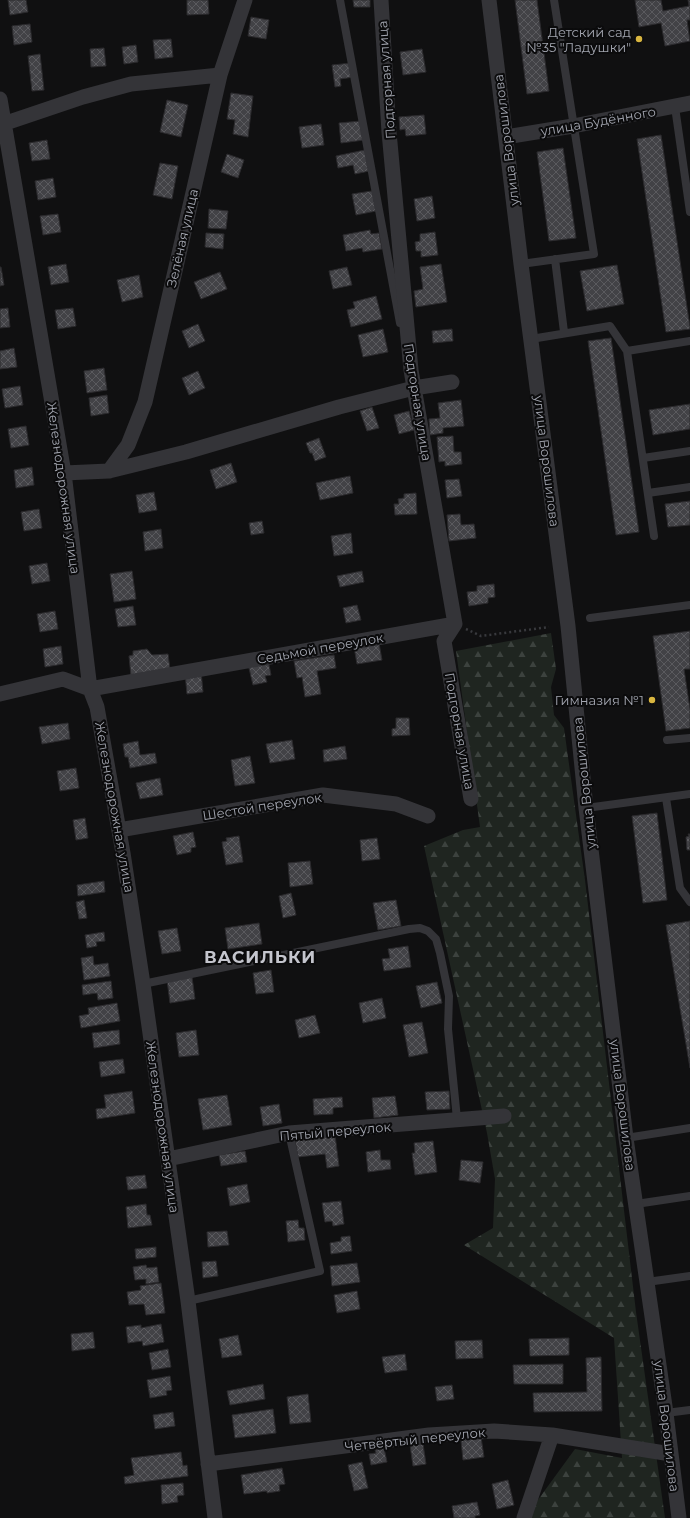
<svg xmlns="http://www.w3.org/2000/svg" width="690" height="1518" font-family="Montserrat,sans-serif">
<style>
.forest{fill:url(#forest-firs)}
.building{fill:url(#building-cross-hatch);stroke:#2b2a2d}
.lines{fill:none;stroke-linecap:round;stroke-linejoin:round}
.path{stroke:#38393d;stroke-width:2.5;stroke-dasharray:2 3;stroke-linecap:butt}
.service{stroke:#343438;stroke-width:8}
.minor{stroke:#343438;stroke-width:15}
.poi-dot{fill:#d9b640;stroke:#0b0b0c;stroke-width:1.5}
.labels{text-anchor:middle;stroke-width:4;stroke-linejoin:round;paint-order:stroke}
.poi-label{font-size:13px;fill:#a3a6b0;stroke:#0b0b0c;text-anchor:end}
.street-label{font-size:13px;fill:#a3a6b0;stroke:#0b0b0c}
.district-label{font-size:17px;font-weight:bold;letter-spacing:1px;fill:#c4c5cd;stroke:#0b0b0c}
</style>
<defs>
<pattern id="forest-firs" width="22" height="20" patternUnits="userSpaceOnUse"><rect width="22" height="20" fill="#1f2520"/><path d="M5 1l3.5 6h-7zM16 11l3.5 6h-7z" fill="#3c423e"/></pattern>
<pattern id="building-cross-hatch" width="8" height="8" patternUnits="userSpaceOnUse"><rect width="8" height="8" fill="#424246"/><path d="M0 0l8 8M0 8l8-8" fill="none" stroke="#5a5a5e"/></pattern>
</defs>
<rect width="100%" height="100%" fill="#101011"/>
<path class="forest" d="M551 633 556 669 551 687 554 715 564 728 585 880 636 1312 665 1518H532V1508L575 1449 622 1458 614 1338 464 1245 493 1228 495 1179 487 1133 424 846 463 830 480 827 456 651Z"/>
<path class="building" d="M8 0H26L28 12 10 15Z
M187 0H208L209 14 187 15Z
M353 0H370V7H354Z
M515 0H537L549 91 527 94Z
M635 0H661L663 11 689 6 688 0H690V20H687L690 41 665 46 661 23 639 27Z
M251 17 269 20 266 39 248 36Z
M30 24 32 42 14 45 12 26Z
M171 39 173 57 155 59 153 40Z
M136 45 138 62 124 64 122 47Z
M104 48 106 66 91 67 90 49Z
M422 49 426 72 403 75 400 52Z
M40 54 44 90 32 91 28 56Z
M352 63 354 77 340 79 341 86 335 87 332 65Z
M231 93 253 96 248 137 233 134 235 120 227 119Z
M167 100 188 105 181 137 160 132Z
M424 115 426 134 406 136 405 129 400 130 399 117Z
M361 121 364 140 341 143 339 123Z
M321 124 324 145 302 148 299 127Z
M661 135 690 327V329L666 332 637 139Z
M47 140 50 159 32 161 29 143Z
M563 148 576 238 549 241 537 152Z
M365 150 369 171 355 174 353 165 338 168 336 156Z
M227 154 244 160 238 178 221 172Z
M160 163 178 166 172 199 153 195Z
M53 178 56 197 38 200 35 181Z
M372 191 376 211 356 215 352 194Z
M432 196 435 218 417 221 414 199Z
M209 209 228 211 226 229 208 228Z
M58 214 61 232 43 235 40 216Z
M370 230 371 234 379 233 382 249 363 252 362 248 346 251 343 235Z
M435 232 438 255 421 257V251H416L415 242 420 241V234Z
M206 233 224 234 223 249 205 247Z
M66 264 69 282 51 285 48 267Z
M441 264 447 302 416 307 414 291 423 289 420 267Z
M617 265 624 304 587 311 580 271Z
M0 267H1L4 285 0 286Z
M347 267 352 285 333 289 329 271Z
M220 272 227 289 201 299 194 282Z
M139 275 143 297 122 302 117 280Z
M376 296 382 319 351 327 347 310 355 308 353 302Z
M8 308 10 327 0 328V309Z
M73 308 76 326 58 329 55 310Z
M198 324 205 341 189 348 182 331Z
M383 329 388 352 363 357 358 335Z
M452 329 453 341 433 343 432 331Z
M611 338 639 532 616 535 588 341Z
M14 348 17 367 0 369V351Z
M104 368 107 390 87 393 84 371Z
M198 371 205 388 189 395 182 378Z
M20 386 23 405 5 408 2 389Z
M107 395 109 413 91 416 89 398Z
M461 400 464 426 443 428V433L430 435 429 419 440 418 438 403Z
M690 404V429L653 435 649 410Z
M372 407 379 428 367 431 360 411Z
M409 411 414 430 399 434 394 415Z
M26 426 29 445 11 448 8 429Z
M453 436 454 452H461L462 464 445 466V461L439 462 437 437Z
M319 438 326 457 315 461 312 453H310L306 443Z
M231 463 237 482 216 489 210 470Z
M32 467 34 485 16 488 14 470Z
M350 476 353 493 320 500 316 483Z
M459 479 462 496 447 498 445 480Z
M154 492 157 510 139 513 136 495Z
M416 493 417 514 395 515 394 504H399L398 499 404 498V494Z
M690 501V525L668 527 665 504Z
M39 509 42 528 24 531 21 512Z
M460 514 461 525 474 524 476 538 449 541 447 515Z
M262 521 264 533 251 535 249 523Z
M161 529 163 548 145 551 143 532Z
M351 533 353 553 334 556 331 536Z
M47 563 50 581 32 584 29 566Z
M132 571 136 599 114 602 110 574Z
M362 571 364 582 340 587 337 576Z
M494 584 495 597 488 598V603L469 606 467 592 477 591V586Z
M357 605 361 620 346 623 343 608Z
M133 606 136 625 118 627 115 609Z
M55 611 58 629 40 632 37 614Z
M690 631V669H684L690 709V728L666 731 653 636Z
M379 643 382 660 357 664 354 647Z
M61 646 63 664 45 667 43 649Z
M147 649 152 655 168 654 170 669 131 676 129 656 133 655V651Z
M334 655 336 668 317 671 321 694 305 697 302 677 297 678 294 661Z
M268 660 271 675 265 676 267 682 253 685 248 664Z
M201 671 203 692 187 694 185 673Z
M396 718H409L410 735 392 736V729L396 728Z
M68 723 70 739 42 744 39 727Z
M292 740 295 759 270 763 266 744Z
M138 741 140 755 155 753 157 763 130 768 128 757H125L123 744Z
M345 746 347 759 324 762 323 750Z
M250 756 255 783 235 786 231 760Z
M76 768 79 788 60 791 57 771Z
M160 778 163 795 140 799 136 783Z
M657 813 667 900 643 903 632 816Z
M85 818 88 838 76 840 73 820Z
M193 832 196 847 191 848V852L177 855 173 836Z
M688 834H690V850H687L686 837 689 836Z
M239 836 243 862 226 865 222 842 227 841 226 838Z
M377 838 380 859 362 861 360 840Z
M310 861 313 884 290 887 288 863Z
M104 881 105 892 78 896 77 885Z
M291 893 296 915 283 918 279 896Z
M84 900 87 918 79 919 76 902Z
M396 900 401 926 378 930 373 903Z
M690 921V1068L666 925Z
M259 923 262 944 228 949 225 928Z
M177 928 181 951 162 954 158 931Z
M104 932 105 941 96 942 97 946 87 948 85 935Z
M408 946 411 967 384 971 382 959 390 958 388 949Z
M93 956 94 965 108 963 110 976 84 980 81 958Z
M271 970 274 992 256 994 253 973Z
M192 977 195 999 170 1003 167 980Z
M111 981 113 998 98 1000 97 993 83 995 82 985Z
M437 982 442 1003 421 1008 416 986Z
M382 998 386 1018 363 1023 359 1003Z
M117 1003 120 1021 81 1028 79 1016 89 1014 88 1008Z
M315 1015 320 1033 299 1038 295 1020Z
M422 1022 428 1053 409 1057 403 1025Z
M119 1030 120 1044 94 1048 92 1033Z
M196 1030 199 1055 179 1057 176 1033Z
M123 1059 125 1073 101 1077 99 1062Z
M132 1091 135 1113 97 1119 96 1109 106 1108 104 1095Z
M449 1091 450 1109 427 1110 425 1092Z
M227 1095 232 1125 203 1130 198 1099Z
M395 1096 398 1115 374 1118 372 1098Z
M342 1097 343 1107 333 1108V1114L314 1115 313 1099Z
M279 1104 282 1123 263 1126 260 1107Z
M335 1135 339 1166 327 1168 325 1154 298 1157 295 1140Z
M433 1141 437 1172 415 1175 412 1153H415L414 1143Z
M380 1150 381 1160H390L391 1169 368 1172 366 1152Z
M245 1151 247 1162 221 1166 219 1155Z
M461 1160 483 1162 480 1183 459 1180Z
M145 1175 147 1188 128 1190 126 1177Z
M247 1184 250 1202 230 1206 227 1188Z
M341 1201 344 1224 333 1226 332 1221 325 1222 322 1203Z
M146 1204 147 1215H150L152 1225 128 1228 126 1207Z
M298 1220 299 1228H304L305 1240 288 1242 286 1221Z
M227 1231 229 1245 208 1247 207 1232Z
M350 1236 352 1251 331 1254 330 1243 341 1241V1237Z
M156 1247V1257L136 1259 135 1249Z
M216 1261 218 1276 203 1278 202 1262Z
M357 1263 360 1282 332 1286 330 1266Z
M146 1265 147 1268 157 1267 159 1282 146 1284V1279L135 1280 133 1267Z
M161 1283 165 1313 146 1315 144 1304 129 1305 127 1292 141 1290 140 1286Z
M357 1291 360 1309 337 1313 334 1295Z
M161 1324 164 1342 143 1346 142 1341 128 1343 126 1327 141 1325V1328Z
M93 1332 95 1348 72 1351 71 1334Z
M238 1335 242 1355 222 1358 219 1339Z
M569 1338V1355L530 1356 529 1339Z
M482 1340 483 1358 456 1359 455 1341Z
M168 1349 171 1367 152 1370 149 1353Z
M405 1354 407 1370 385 1373 382 1357Z
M601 1357 602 1411 534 1412 533 1393 587 1392 586 1358Z
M563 1364V1384H514L513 1365Z
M170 1376 172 1390 166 1391 167 1395 150 1398 147 1380Z
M263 1384 265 1399 230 1405 227 1391Z
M452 1385 454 1399 437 1401 435 1387Z
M308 1394 311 1422 290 1424 287 1397Z
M273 1409 276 1433 235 1438 232 1415Z
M173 1412 175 1426 155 1429 153 1415Z
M481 1437 484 1457 463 1460 461 1440Z
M423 1444 426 1464 413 1466 410 1445Z
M384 1448 387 1462 371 1465 369 1454 376 1453 375 1450Z
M181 1452 183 1466 187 1465 188 1476 125 1484 124 1477 134 1475 131 1458Z
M362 1462 368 1488 354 1491 348 1465Z
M282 1468 285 1484 279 1485 280 1491 267 1493V1491L244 1494 241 1475Z
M508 1480 514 1505 497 1509 492 1484Z
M183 1483 184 1495 177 1496 178 1502 162 1504 161 1485Z
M477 1502 480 1515 475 1516V1518H454L452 1506Z"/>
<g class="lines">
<path class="path" d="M466 629 481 636 549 627"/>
<path class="service" d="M340 0 400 323
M675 107 690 212
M555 259 564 332
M521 264 594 254 554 0
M531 339 610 326 627 351 654 536
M627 351 690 341
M643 458 690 451
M648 493 690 487
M590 618 690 605
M667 740 690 738
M666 798 680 888 690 902
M586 808 690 794
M143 984 409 929 420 928 428 931 436 939 440 953 449 996 448 1029 457 1119
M626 1138 690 1128
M636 1204 690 1196
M647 1282 690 1276
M188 1301 320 1271 289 1133
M666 1413 690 1410"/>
<path class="minor" d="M381 0 389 132 411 370 455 624 444 641 471 799
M489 0 521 264 568 626 586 808 626 1138 666 1413 679 1518
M0 99 64 473 90 689 97 707 123 853 143 984 188 1301 215 1518
M3 124 83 97 131 84 220 75
M506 137 573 126 690 103
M109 471 128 445 145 402 220 75 245 0
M64 473 109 471 186 452 339 407 414 388 452 382
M0 694 63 679 90 689 455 624
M119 830 323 795 396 804 428 816
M168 1159 289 1133 504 1116
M208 1464 429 1435 494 1431 552 1435 671 1454
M524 1518 552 1435"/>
</g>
<g class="poi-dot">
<circle cx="639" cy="39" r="4"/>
<circle cx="652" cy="700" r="4"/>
</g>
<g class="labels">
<g class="poi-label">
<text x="631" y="37">Детский сад<tspan x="631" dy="15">№35 "Ладушки"</tspan></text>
<text x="644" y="705">Гимназия №1</text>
</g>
<g class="street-label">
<text transform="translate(386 80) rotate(-94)" y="5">Подгорная улица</text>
<text transform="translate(598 121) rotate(-10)" y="5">улица Будённого</text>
<text transform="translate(506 140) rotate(-97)" y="5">улица Ворошилова</text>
<text transform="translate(182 238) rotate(-77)" y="5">Зелёная улица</text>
<text transform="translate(418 402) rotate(81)" y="5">Подгорная улица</text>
<text transform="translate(547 461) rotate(83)" y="5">улица Ворошилова</text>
<text transform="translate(64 488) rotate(82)" y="5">Железнодорожная улица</text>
<text transform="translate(320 648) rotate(-10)" y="5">Седьмой переулок</text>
<text transform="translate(460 731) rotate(80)" y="5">Подгорная улица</text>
<text transform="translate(584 783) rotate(-96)" y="5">улица Ворошилова</text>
<text transform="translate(262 806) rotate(-9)" y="5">Шестой переулок</text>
<text transform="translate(115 807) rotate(80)" y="5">Железнодорожная улица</text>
<text transform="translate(623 1105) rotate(83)" y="5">улица Ворошилова</text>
<text transform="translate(163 1127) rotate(82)" y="5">Железнодорожная улица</text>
<text transform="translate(335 1131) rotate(-5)" y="5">Пятый переулок</text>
<text transform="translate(667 1426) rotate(83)" y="5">улица Ворошилова</text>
<text transform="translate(415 1439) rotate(-6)" y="5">Четвёртый переулок</text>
</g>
<g class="district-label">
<text x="260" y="963">ВАСИЛЬКИ</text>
</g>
</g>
</svg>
